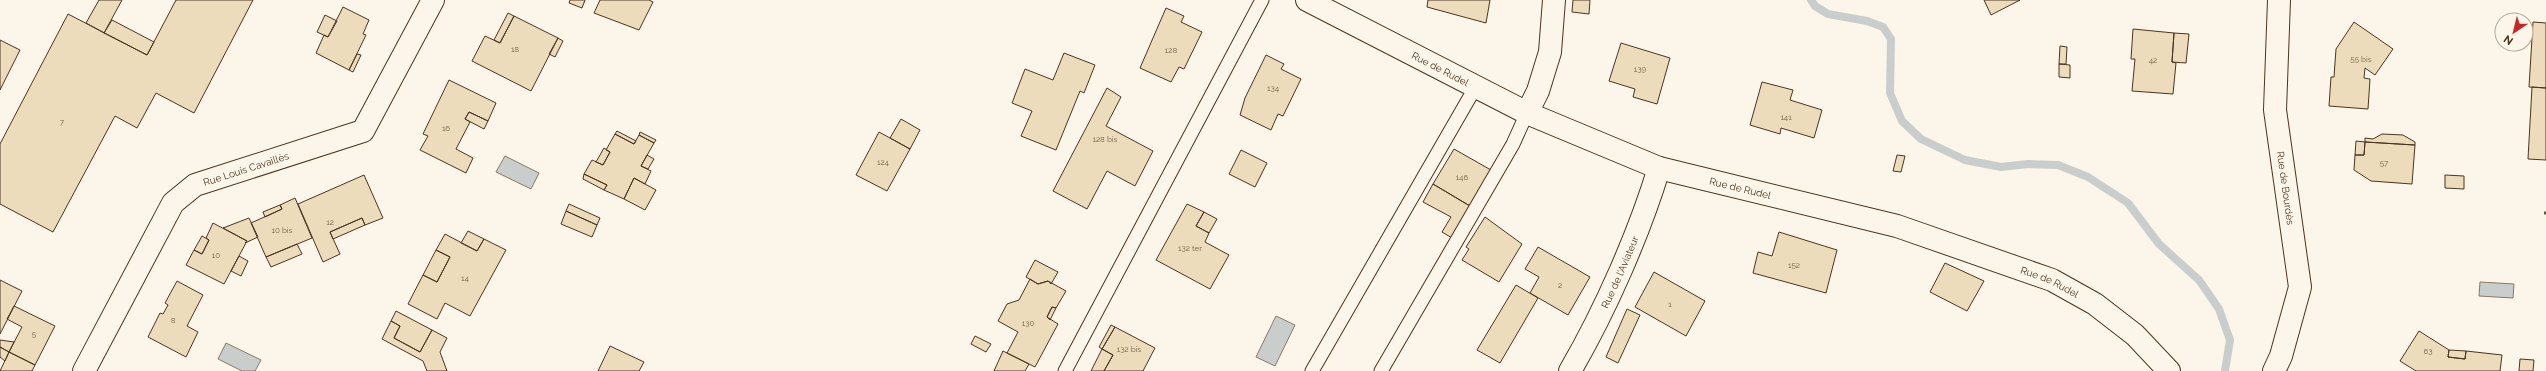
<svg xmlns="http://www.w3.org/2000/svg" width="2546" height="371" font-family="Raleway,sans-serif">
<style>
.water{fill:#c9cecd;stroke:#887966}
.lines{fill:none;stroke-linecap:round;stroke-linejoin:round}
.stream{stroke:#c9cecd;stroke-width:8}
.building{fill:#ecdcbc;stroke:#4a3520}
.service-casing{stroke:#4a3520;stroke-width:15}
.minor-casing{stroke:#4a3520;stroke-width:24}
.service{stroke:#fbf6e9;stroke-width:13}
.minor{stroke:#fbf6e9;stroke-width:22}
.hedge{stroke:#436837;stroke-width:3;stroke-dasharray:2 3;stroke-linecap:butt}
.labels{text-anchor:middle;stroke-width:3;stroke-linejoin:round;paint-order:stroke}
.number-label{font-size:8px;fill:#725f47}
.street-label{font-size:10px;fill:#4a3520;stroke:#fbf6e9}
</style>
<rect width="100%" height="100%" fill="#fbf6e9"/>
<path class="water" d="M505 156 539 173 531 189 496 172Z
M2480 282 2514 284 2513 298 2479 296Z
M1276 316 1295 325 1275 366 1256 357Z
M226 343 261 360 255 371H242L218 359Z"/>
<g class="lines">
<path class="stream" d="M1811 0 1815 6 1828 14 1867 21 1883 27 1891 39 1890 93 1902 121 1921 139 1965 160 2001 167 2028 164 2058 165 2088 177 2128 203 2159 244 2199 280 2219 309 2230 340 2225 371"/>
</g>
<path class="building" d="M99 0H122L104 33 86 23Z
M176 0H253L194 113 156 93 137 128 115 116 53 232 0 204V144L68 14 147 55Z
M570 0H585L582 8 569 3Z
M600 0H649L653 2 639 30 594 13Z
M1428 0H1490L1486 23 1427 7Z
M1573 0H1590L1589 14 1572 12Z
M1984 0H2020L1991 15Z
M343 7 369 20 363 34 366 35 349 70 316 53 324 35 328 37Z
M1166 8 1184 16 1181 22 1202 32 1184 69 1179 67 1171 82 1140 68Z
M508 13 514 16 500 43 494 40Z
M325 15 337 21 328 37 317 32Z
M514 16 558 38 531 91 472 61 485 36 500 43Z
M112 20 154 42 147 55 104 33Z
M2354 22 2393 49 2375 75 2365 68 2364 78 2370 79 2368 109 2329 106 2331 77H2334L2336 49Z
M2533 22 2546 23V88L2529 87Z
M2133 29 2174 33 2172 62 2176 63 2173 94 2132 91 2135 59H2131Z
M2174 33 2189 34 2186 63 2172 62Z
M558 38 563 41 555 57 549 54Z
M0 40 20 50 0 90Z
M1621 43 1670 58 1657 104 1633 97 1635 89 1609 81Z
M2060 46 2067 47 2066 64H2059Z
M1064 53 1095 65 1084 93 1080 91 1056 150 1021 136 1032 111 1012 103 1025 69 1053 80Z
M357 54 361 55 353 72 349 70Z
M1266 55 1284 64 1281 69 1301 79 1283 116 1278 114 1271 130 1240 115 1245 98Z
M2059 64 2070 65V78L2059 77Z
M449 80 496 103 488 121 469 112 465 119 470 122 456 149 473 158 466 173 420 150 428 136 423 134Z
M1762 82 1793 90 1790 100 1822 110 1814 138 1781 128 1780 134 1750 125Z
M2532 87 2546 88V160L2528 159Z
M1107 88 1121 97 1106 126 1153 151 1135 186 1107 171 1087 209 1053 191Z
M469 112 488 121 484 129 465 119Z
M901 119 920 130 910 149 890 138Z
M617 131 636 141 634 144 615 134Z
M640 132 656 140 654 143 639 135Z
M879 132 910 149 887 191 856 175Z
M615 134 634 144 639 135 654 143 641 166 651 171 645 184 634 178 624 199 604 190 607 185 584 174 592 160 603 165 610 152 606 150Z
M2382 134 2403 135 2415 142V145L2365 142V138L2373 139Z
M2356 141 2365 142 2364 155H2355Z
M2365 142 2415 145 2412 184 2371 181 2354 170 2355 155H2364Z
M604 148 610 152 603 165 596 162Z
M1454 149 1491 170 1470 206 1433 184Z
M1241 150 1267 163 1255 187 1229 174Z
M647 155 654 159 648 169 641 166Z
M1897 155 1905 156 1901 172 1893 171Z
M584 174 607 185 604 190 583 179Z
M364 175 383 218 365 225 362 218 330 232 340 254 323 262 298 204Z
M2445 175 2464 176V189L2445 188Z
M634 178 656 190 645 210 624 199Z
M1433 184 1470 206 1452 238 1442 232 1451 217 1423 202Z
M295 198 312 238 266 257 251 223 282 209 280 205Z
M569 204 600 218 597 225 566 211Z
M1187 204 1204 212 1196 226 1209 233 1205 242 1229 255 1210 289 1156 260Z
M280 205 282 209 265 217 263 212Z
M566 211 597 225 592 237 561 224Z
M1204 212 1217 219 1209 233 1196 226Z
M1485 217 1522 244 1499 282 1462 260 1469 249 1466 247Z
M249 218 258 237 245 243 247 241 223 228Z
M362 218 365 225 333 239 330 232Z
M213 223 247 241 224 284 186 265 194 250 202 254 209 240 206 238Z
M468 231 484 239 477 251 461 243Z
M1779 232 1837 250 1826 293 1753 273 1758 252 1772 256Z
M445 234 477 251 484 239 506 250 470 316 445 303 437 319 408 304 423 275 437 282 450 257 436 250Z
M202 236 209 240 202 254 194 250Z
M297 244 302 254 271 267 266 257Z
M1538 247 1590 277 1568 315 1530 293 1539 277 1525 269Z
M436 250 450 257 437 282 423 275Z
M239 256 248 261 241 276 231 271Z
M1035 260 1058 272 1051 284 1048 281 1038 284 1026 277Z
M1945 263 1984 281 1967 311 1930 292Z
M1654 272 1705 301 1686 336 1635 307Z
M1030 279 1038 284 1048 281 1066 291 1056 308 1052 307 1047 317 1058 324 1035 367 1007 353 1018 332 998 321 1007 304 1019 300Z
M0 280 22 291 0 334Z
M177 281 203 295 187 326 198 332 186 357 148 337 160 313 163 314 168 305 165 303Z
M1516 285 1538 298 1500 363 1477 350Z
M14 306 55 326 35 365 9 352 22 327 7 319Z
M1052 307 1056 308 1050 320 1047 317Z
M1627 309 1640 315 1618 363 1606 357Z
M396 311 432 330 420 352 394 338 400 326 391 321Z
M391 321 400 326 394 338 420 352 432 330 447 338 440 352 447 371H427L423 361 382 339Z
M1111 325 1115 327 1102 349 1099 347Z
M1115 327 1155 348 1143 371H1104L1113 355 1102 349Z
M2419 331 2449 350 2448 357 2465 359 2466 351 2502 355 2500 371H2416L2400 361Z
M975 336 991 344 986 352 971 344Z
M0 340 14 342 9 352 0 347Z
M610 346 644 362 639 371H598Z
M0 347 9 352 5 361 0 357Z
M1102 349 1113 355 1104 371H1091Z
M2449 350 2466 351 2465 359 2448 357Z
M1003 351 1029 364 1025 371H994Z
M9 352 35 365 32 371H0Z
M2520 359 2534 360 2533 371H2519Z"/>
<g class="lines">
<g class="service-casing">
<path id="service" d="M1065 371 1262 0
M1312 371 1475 88
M1381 371 1513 144 1527 113"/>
</g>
<g class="minor-casing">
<g id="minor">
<path id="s1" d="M1307 0 1527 113 1659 168 1897 226 2052 280 2095 304 2135 335 2169 371"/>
<path d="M1527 113 1538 91 1550 52 1554 0"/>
<path id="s2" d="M84 371 173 203 195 185 363 131 433 0"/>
<path id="s3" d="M1570 371C1605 311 1639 234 1659 168"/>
<path d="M2274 371 2281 356 2300 287 2275 110 2279 0"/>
</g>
</g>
<use href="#service" class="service"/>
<use href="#minor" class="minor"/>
<path class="hedge" d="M2544 213H2546"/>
</g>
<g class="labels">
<g class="number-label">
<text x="515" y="52">18</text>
<text x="1171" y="53">128</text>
<text x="2361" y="62">55 bis</text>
<text x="2153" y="63">42</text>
<text x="1640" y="72">139</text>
<text x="1273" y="91">134</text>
<text x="1786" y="120">141</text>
<text x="62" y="125">7</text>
<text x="446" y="131">16</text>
<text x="1105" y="142">128 bis</text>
<text x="883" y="165">124</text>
<text x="2384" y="166">57</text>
<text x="1462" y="180">146</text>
<text x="330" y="225">12</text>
<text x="282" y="233">10 bis</text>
<text x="1190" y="251">132 ter</text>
<text x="216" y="258">10</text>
<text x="1794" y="268">152</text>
<text x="465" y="281">14</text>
<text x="1560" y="288">2</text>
<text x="1670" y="307">1</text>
<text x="173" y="323">8</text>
<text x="1028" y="326">130</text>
<text x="34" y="337">5</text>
<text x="1129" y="352">132 bis</text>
<text x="2428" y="354">63</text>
</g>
<g class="street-label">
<text dy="4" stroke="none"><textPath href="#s1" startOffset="150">Rue de Rudel</textPath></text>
<text dy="4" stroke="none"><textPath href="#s2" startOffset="272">Rue Louis Cavaillès</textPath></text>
<text dy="4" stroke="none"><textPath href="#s1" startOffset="474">Rue de Rudel</textPath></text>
<text transform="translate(2286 188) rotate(82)" y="4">Rue de Bourdès</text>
<text dy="4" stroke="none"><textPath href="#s3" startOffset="111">Rue de l'Aviateur</textPath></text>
<text dy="4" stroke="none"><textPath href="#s1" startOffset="798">Rue de Rudel</textPath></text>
</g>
</g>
<g transform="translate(2514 32) rotate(215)"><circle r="19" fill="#fbf6e9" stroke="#b4a999"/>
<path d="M0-3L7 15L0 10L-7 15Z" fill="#c62828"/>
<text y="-6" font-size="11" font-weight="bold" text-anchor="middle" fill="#4a3520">N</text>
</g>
</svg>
